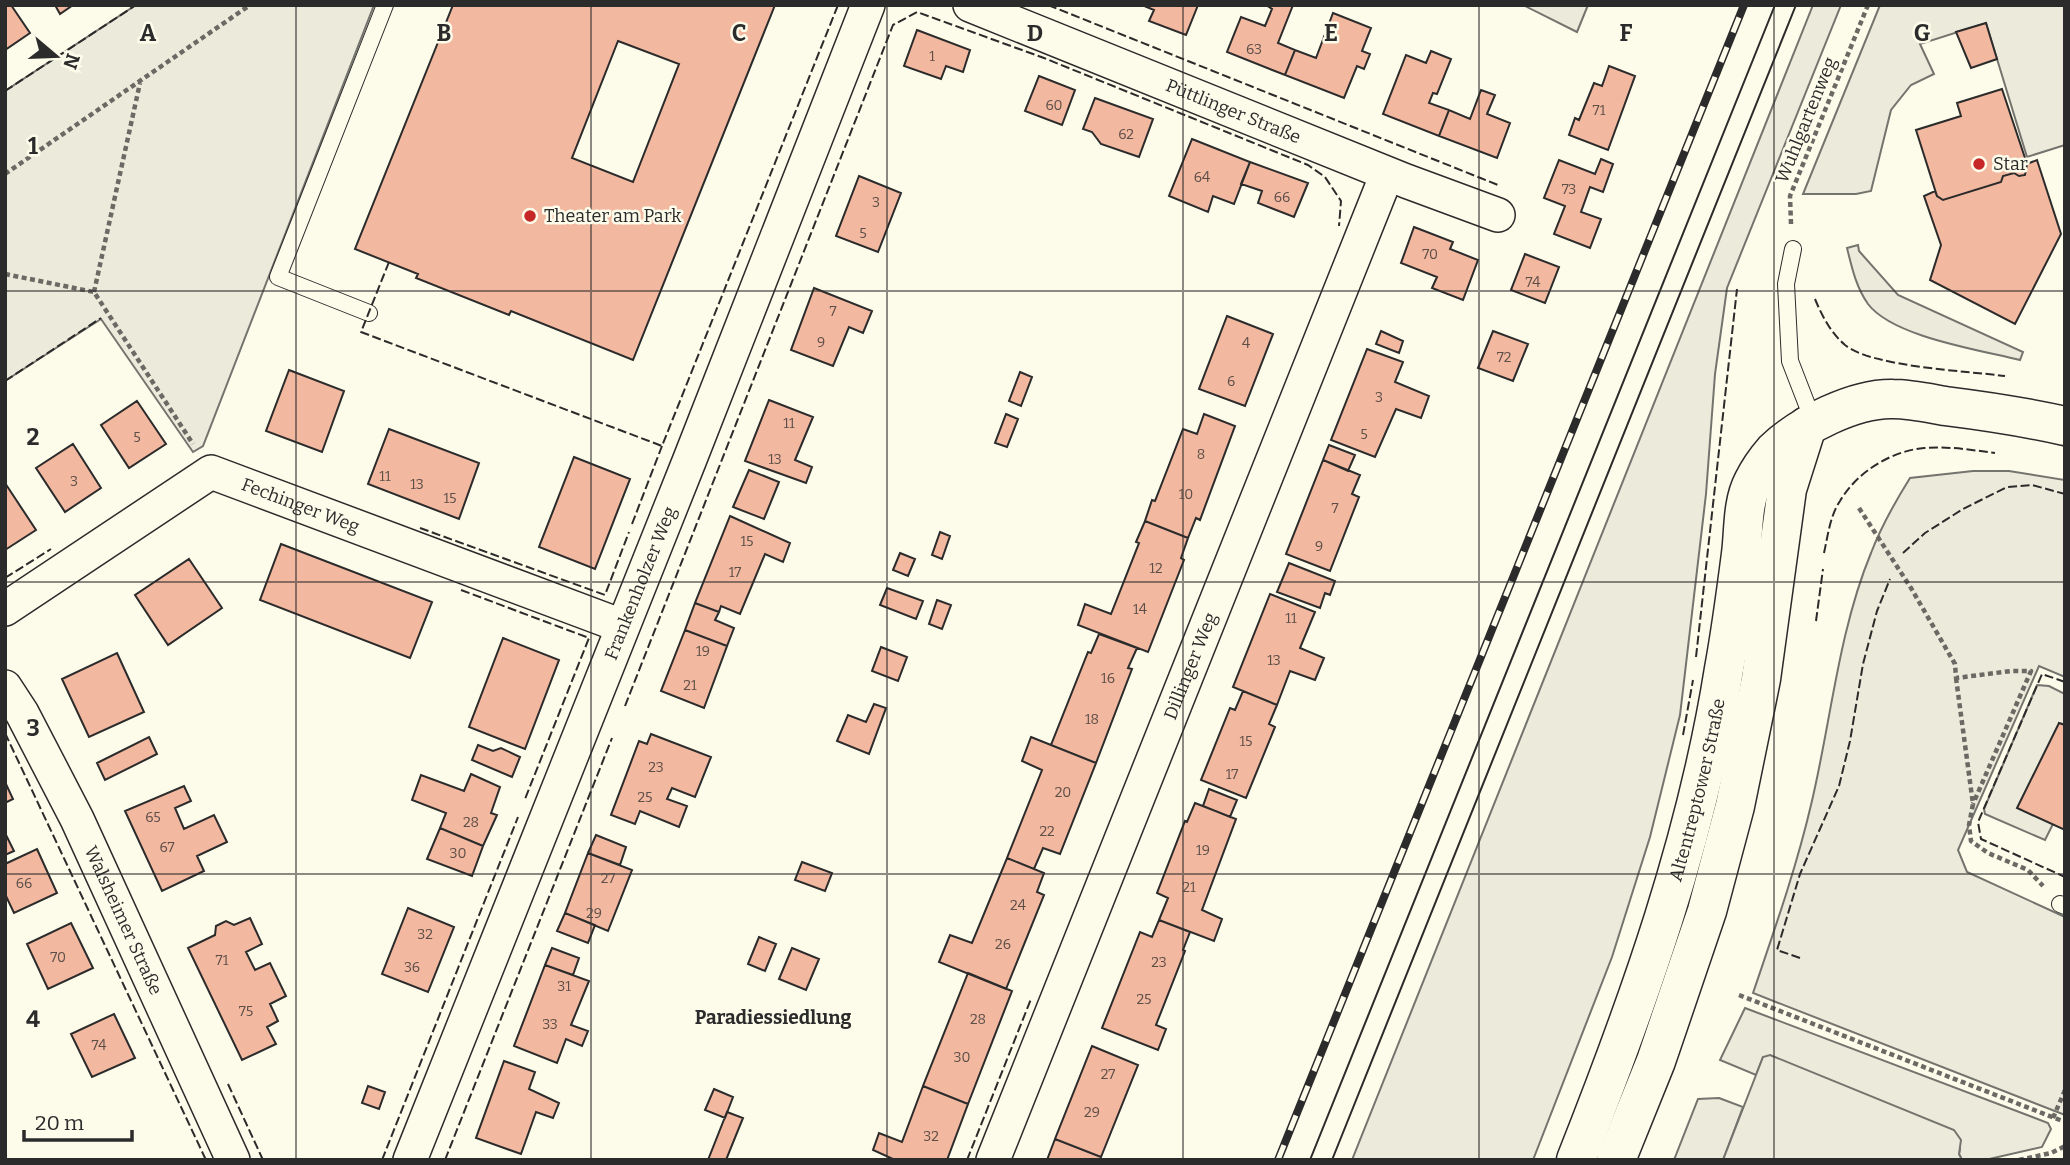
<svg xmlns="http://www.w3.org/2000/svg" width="2070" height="1165" font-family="Bitter,serif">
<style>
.green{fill:#ecebdb;stroke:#74746e;stroke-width:2}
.parking{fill:#eceadb;stroke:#74746e;stroke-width:2}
.building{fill:#f2b8a0;stroke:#2b2b2b;stroke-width:2;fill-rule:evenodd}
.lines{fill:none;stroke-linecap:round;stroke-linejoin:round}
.lane-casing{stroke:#2b2b2b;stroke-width:18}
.street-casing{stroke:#2b2b2b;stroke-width:36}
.secondary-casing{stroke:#2b2b2b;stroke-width:41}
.path{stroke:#6a6964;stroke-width:4.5;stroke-dasharray:5 3.5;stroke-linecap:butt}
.lane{stroke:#fdfbea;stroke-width:16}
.street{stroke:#fdfbea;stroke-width:33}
.secondary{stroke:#fdfbea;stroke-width:38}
.tram{stroke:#2b2b2b;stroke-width:2}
.rail-casing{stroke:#2b2b2b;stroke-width:8}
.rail{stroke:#fdfbea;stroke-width:5;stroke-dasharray:16;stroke-linecap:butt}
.fence{stroke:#2b2b2b;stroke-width:2;stroke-dasharray:9 3.5;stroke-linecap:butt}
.grid{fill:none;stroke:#2b2b2b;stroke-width:2;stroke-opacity:0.55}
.poi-dot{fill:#c62828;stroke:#fdfbea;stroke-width:2.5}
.labels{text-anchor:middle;stroke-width:5;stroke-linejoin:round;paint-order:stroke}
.number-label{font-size:14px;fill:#5d4e48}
.street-label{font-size:18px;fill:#2b2b2b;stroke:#fdfbea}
.poi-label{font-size:18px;fill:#2b2b2b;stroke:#fdfbea;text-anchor:start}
.neighbourhood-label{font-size:19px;font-weight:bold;fill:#2b2b2b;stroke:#fdfbea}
.grid-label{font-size:23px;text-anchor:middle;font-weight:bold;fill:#2b2b2b;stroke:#fdfbea;stroke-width:5;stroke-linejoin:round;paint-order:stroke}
</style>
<rect width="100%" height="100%" fill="#fdfbea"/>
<path class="green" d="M136 5H374L203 446 193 452 101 319 5 381V91Z
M1523 5H1588L1577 32Z
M1813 5H1841L1727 288 1715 374 1706 494 1680 715 1650 837 1612 957 1533 1160H1352Z
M1880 5H2065V145L2027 157 1986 23 1920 44 1934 74 1911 85 1891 110 1871 191 1856 194H1803Z
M1858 245 1859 251 1898 295 2023 352 2020 360C1980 350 1893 337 1868 304 1856 287 1852 268 1847 248Z
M1973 471H2009L2065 480V677L2039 666 1958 850 1967 872 2065 917V1115L1753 993C1774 931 1796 869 1811 805 1831 722 1838 633 1871 553 1881 527 1895 502 1910 478Z
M2037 685 2049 686 2065 694V725L2059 723 2053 824 2045 840 1985 814 1984 809Z
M1745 1008 2048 1123 2051 1129 2042 1147 1985 1160H1962L1959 1154 1960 1149 1763 1057 1756 1075 1720 1060Z
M1719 1098 1743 1107 1723 1160H1674L1698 1099Z"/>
<path class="parking" d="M1770 1055 1954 1130 1961 1140 1959 1154 1962 1160H1723L1763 1057Z"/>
<path class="building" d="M5 5H11L30 33 5 50Z
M55 5H73L60 14Z
M453 5H775L633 360 511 311 509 315 416 278 418 274 355 249ZM618 41 679 64 633 182 572 158Z
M1142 5H1198L1186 35 1149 21 1154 10Z
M1266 5H1293L1278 43 1295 50 1285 75 1227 52 1241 17 1265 26 1272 9Z
M1333 13 1371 28 1362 51 1370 54 1364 69 1357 66 1344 98 1285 75 1295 50 1316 58Z
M1986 23 1997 59 1971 68 1956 32Z
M917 30 970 50 963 72 946 66 941 79 904 66Z
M1431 51 1451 59 1437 94 1433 93 1429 103 1449 110 1439 136 1383 114 1406 55 1426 63Z
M1609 66 1635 76 1608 150 1569 135 1575 118 1579 120 1594 83 1602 86Z
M1039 76 1075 90 1062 125 1025 111Z
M2002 89 2027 164 2025 175 2019 176 2014 173 2003 176 2001 182 1943 200 1937 196 1916 130 1961 116 1957 103Z
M1481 90 1495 95 1487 114 1510 123 1497 158 1439 136 1449 110 1470 119Z
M1095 98 1153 119 1139 157 1101 144 1092 132 1083 129Z
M1192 139 1250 162 1234 204 1213 196 1208 212 1169 196Z
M1601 159 1613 164 1603 192 1590 187 1581 212 1601 219 1590 248 1554 234 1565 206 1544 198 1559 160 1595 174Z
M2037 160 2061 234 2015 324 1930 280 1941 245 1924 196 1935 191 1937 196 1943 200 2001 182 2003 176 2014 173 2019 176 2025 175 2027 164Z
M1250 162 1308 183 1294 217 1258 203 1262 191 1241 184Z
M859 176 901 193 878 252 836 236Z
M1414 227 1453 242 1450 249 1478 260 1463 300 1432 288 1437 277 1401 263Z
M1525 254 1559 267 1545 303 1511 290Z
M814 288 872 311 863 333 849 327 833 366 791 350Z
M1227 316 1273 334 1245 406 1199 389Z
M1381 331 1403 341 1399 353 1376 344Z
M1493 331 1528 344 1513 381 1478 368Z
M1367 349 1403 362 1395 382 1429 396 1421 418 1396 409 1375 457 1331 440Z
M289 370 344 391 322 452 266 431Z
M1020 372 1032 377 1021 406 1009 401Z
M769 400 813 417 795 460 812 467 806 483 745 461Z
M137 401 166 444 129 468 101 425Z
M1006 414 1018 419 1007 447 995 443Z
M1204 414 1235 426 1200 520 1196 518 1188 538 1145 521 1152 500 1155 501 1183 429 1197 434Z
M389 429 479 463 459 519 368 484Z
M73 444 101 488 65 512 36 468Z
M1329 445 1355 455 1348 471 1323 460Z
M574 457 630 479 595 569 539 547Z
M1323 460 1360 475 1352 494 1359 497 1330 571 1286 554Z
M749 470 779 482 764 519 733 507Z
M7 486 36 530 5 550V488Z
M730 516 790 543 783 562 765 554 740 614 721 606 719 612 695 603Z
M1145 521 1188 538 1181 558 1184 560 1148 652 1078 625 1085 604 1111 614 1139 543 1136 542Z
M940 532 950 536 942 559 932 555Z
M281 544 432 602 410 658 260 600Z
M900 553 915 559 908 576 893 570Z
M189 559 222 608 168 645 135 595Z
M1289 563 1335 581 1330 595 1325 593 1320 608 1277 592Z
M887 588 923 601 916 619 880 605Z
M1270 594 1315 612 1300 648 1324 658 1315 680 1290 671 1277 705 1233 687Z
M937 600 951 605 942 629 929 624Z
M695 603 719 612 715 620 734 628 727 646 685 630Z
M685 630 727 646 704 708 661 691Z
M1099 634 1137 648 1128 668 1132 669 1096 763 1051 745 1088 652 1091 653Z
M503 638 559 660 525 749 469 727Z
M881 647 907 657 898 681 872 671Z
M117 653 144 712 89 737 62 679Z
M1243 691 1277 705 1269 724 1275 727 1246 798 1201 780 1230 708 1235 710Z
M874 704 886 708 869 754 837 741 848 715 866 722Z
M2059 723 2065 725V830L2017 808Z
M651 734 711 757 695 797 672 788 667 799 687 806 679 827 640 811 635 824 611 815 639 741 647 744Z
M149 737 157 754 105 780 97 763Z
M1031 737 1096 763 1060 854 1043 848 1034 869 1007 858 1042 770 1022 761Z
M478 745 493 751 501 748 520 757 512 777 472 760Z
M471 774 500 787 491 813 497 815 483 846 440 828 446 813 412 800 421 775 464 791Z
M5 782 13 799 5 803Z
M184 786 191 801 175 808 184 829 214 815 227 842 197 856 204 871 162 891 125 811Z
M1209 789 1237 800 1230 817 1203 806Z
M1195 803 1236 819 1202 910 1222 919 1214 941 1159 920 1168 898 1157 893 1185 821 1187 822Z
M440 828 483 846 472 876 427 859Z
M5 833 14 851 5 855Z
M596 835 626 847 620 865 588 853Z
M37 849 57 893 14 913 5 894V864Z
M588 853 632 870 608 931 565 913Z
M1007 858 1044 873 1037 892 1044 895 1006 989 939 962 950 935 972 943Z
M802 862 832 873 825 891 795 880Z
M408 908 454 927 428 992 382 974Z
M565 913 595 925 588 943 557 931Z
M250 918 262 944 246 952 255 970 270 963 286 996 270 1004 278 1021 267 1027 276 1044 242 1060 188 948 215 935 216 926 226 921 234 925Z
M1159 920 1190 932 1183 950 1185 951 1156 1025 1166 1029 1158 1050 1102 1028 1140 932 1152 937Z
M71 923 93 968 48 989 27 944Z
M759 937 776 944 765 971 748 964Z
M552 948 579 958 573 975 545 965Z
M792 948 819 959 806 990 779 979Z
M545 965 589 981 571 1025 588 1031 582 1046 566 1039 557 1063 514 1046Z
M968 973 1012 991 968 1104 923 1086Z
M114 1014 135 1058 92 1077 71 1034Z
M1092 1046 1138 1065 1101 1157 1055 1139Z
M504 1061 535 1072 529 1089 559 1103 553 1118 536 1112 521 1154 476 1138Z
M368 1086 385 1092 379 1109 362 1103Z
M923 1086 968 1104 947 1160H895L873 1150 879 1133 902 1142Z
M714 1089 733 1097 725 1118 705 1110Z
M727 1112 743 1118 726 1160H708Z
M1055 1139 1101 1157 1100 1160H1047Z"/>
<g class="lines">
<g class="lane-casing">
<path id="lane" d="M1793 249 1786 284 1790 361 1814 423
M369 313 278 277 385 5
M2060 904 2065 906"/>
</g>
<g class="street-casing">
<g id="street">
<path id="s1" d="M970 5 1406 181 1498 215"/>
<path id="s2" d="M5 609 211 472 622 626"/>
<path id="s3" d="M5 687 22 713 77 819 233 1160"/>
<path id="s4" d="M410 1160 690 459 868 5"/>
<path id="s5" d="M993 1160 1387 174"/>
</g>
</g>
<g class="secondary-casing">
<g id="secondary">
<path id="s6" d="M1576 1160C1639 1001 1697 839 1724 669 1731 631 1736 593 1741 554 1744 531 1742 503 1753 482 1758 472 1767 459 1774 451 1801 425 1855 398 1893 399 1910 399 1928 403 1945 406 1985 411 2025 417 2065 426"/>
<path d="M1616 1160 1656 1061 1707 911 1735 806 1761 679 1787 489 1807 426"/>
</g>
</g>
<path class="path" d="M5 174 250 5
M1791 224 1790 196 1868 5
M5 274 94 292 193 444
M94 292 140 83
M1859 508 1911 588 1955 664 1956 678 2011 671H2031L1973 804
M1956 678 1973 804 1969 825 1971 841 1988 853 2028 870 2043 886
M1739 995 2065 1122
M2053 1118 2065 1090
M2019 1160 2051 1153 2065 1146"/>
<use href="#lane" class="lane"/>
<use href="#street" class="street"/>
<use href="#secondary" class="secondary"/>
<path class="tram" d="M1310 1160 1775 5
M1332 1160 1796 5"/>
<g class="rail-casing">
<path id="rail" d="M1278 1160 1744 5"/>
</g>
<use href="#rail" class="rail"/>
<path class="fence" d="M1048 5 1498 185
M5 91 136 5
M389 262 361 332 662 446 838 5
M1815 299C1822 316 1831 333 1845 345 1872 367 1967 371 2005 376
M5 381 101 318
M632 524 662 446
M420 528 605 595 629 532
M1824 553C1828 535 1830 516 1840 501 1857 472 1891 451 1924 448 1948 446 1972 450 1995 453
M1903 553 1925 533 1963 509 2007 487 2032 485 2065 494
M5 578 51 549
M461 590 589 638 525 799
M1816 621 1823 569
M1696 657 1737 289
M2065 682 2042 674 1978 822 1981 839 2065 877
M625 706 893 25 917 12 1044 58 1308 165 1325 177 1341 201 1339 226
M5 733 206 1160
M1683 735 1693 680
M1800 958 1777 950 1800 874 1839 786 1850 741 1863 664 1877 611 1890 579
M228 1084 263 1160
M382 1160 518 817
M445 1160 612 738
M967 1160 1031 999"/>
</g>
<path class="grid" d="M296 5V1160M591 5V1160M887 5V1160M1183 5V1160M1479 5V1160M1774 5V1160M5 291H2065M5 582H2065M5 874H2065"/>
<g class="poi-dot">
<circle cx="1979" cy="164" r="7"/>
<circle cx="530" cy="216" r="7"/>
</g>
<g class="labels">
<g class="number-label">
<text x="1254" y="54">63</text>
<text x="932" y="61">1</text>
<text x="1054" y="110">60</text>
<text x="1599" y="115">71</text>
<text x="1126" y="139">62</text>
<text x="1202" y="182">64</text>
<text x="1569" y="194">73</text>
<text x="1282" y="202">66</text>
<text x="876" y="207">3</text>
<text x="863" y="238">5</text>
<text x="1430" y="259">70</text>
<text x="1533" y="287">74</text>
<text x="833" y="316">7</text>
<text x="821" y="347">9</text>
<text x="1246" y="348">4</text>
<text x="1504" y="362">72</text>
<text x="1231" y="386">6</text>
<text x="1379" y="402">3</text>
<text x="789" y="428">11</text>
<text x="1364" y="439">5</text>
<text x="137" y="442">5</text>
<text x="1201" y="459">8</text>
<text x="775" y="464">13</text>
<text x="385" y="481">11</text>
<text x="74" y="486">3</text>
<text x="417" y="489">13</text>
<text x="1186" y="499">10</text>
<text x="450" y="503">15</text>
<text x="1335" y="513">7</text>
<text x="747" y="546">15</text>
<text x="1319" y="551">9</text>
<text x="1156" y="573">12</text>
<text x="735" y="577">17</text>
<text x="1140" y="614">14</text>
<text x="1291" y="623">11</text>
<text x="703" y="656">19</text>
<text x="1274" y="665">13</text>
<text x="1108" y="683">16</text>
<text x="690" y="690">21</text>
<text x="1092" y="724">18</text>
<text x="1246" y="746">15</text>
<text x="656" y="772">23</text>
<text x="1232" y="779">17</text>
<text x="1063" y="797">20</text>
<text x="645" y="802">25</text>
<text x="153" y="822">65</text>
<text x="471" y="827">28</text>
<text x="1047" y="836">22</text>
<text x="167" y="852">67</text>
<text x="1203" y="855">19</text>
<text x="458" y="858">30</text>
<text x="608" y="883">27</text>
<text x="24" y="888">66</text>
<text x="1189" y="892">21</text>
<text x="1018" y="910">24</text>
<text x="594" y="918">29</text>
<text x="425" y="939">32</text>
<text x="1003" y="949">26</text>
<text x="58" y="962">70</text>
<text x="222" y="965">71</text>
<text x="1159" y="967">23</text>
<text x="412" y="972">36</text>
<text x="564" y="991">31</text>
<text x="1144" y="1004">25</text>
<text x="246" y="1016">75</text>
<text x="978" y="1024">28</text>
<text x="550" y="1029">33</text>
<text x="99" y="1050">74</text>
<text x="962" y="1062">30</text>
<text x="1108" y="1079">27</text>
<text x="1092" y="1117">29</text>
<text x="931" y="1141">32</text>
</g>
<g class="street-label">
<text dy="6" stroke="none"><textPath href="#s1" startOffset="284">Püttlinger Straße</textPath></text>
<text transform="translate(1806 120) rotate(-68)" y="6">Wuhlgartenweg</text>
<text dy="6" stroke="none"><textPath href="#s2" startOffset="343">Fechinger Weg</textPath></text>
<text dy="6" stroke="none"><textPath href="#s4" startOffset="621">Frankenholzer Weg</textPath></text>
<text dy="6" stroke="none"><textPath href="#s5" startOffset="532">Dillinger Weg</textPath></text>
<text dy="6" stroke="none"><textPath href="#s6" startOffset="390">Altentreptower Straße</textPath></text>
<text dy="6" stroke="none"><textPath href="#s3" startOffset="262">Walsheimer Straße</textPath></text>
</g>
<g class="poi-label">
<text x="1993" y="170">Star</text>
<text x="544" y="222">Theater am Park</text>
</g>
<g class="neighbourhood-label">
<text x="773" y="1024">Paradiessiedlung</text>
</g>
</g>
<g class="grid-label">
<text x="148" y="41">A</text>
<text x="444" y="41">B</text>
<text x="739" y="41">C</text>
<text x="1035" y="41">D</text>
<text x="1331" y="41">E</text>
<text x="1626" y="41">F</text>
<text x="1922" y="41">G</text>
<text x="33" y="154">1</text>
<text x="33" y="445">2</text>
<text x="33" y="736">3</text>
<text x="33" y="1027">4</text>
</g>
<rect width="2070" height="1165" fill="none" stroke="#2b2b2b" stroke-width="14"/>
<g transform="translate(56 56) rotate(109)" stroke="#fdfbea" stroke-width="5" paint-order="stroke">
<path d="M0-5L12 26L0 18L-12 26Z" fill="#2b2b2b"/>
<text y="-10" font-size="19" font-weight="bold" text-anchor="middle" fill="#2b2b2b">N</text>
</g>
<path d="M24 1130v10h108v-10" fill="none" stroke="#2b2b2b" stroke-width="3.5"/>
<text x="35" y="1130" font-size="21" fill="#2b2b2b" stroke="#fdfbea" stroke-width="5" paint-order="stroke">20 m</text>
</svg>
